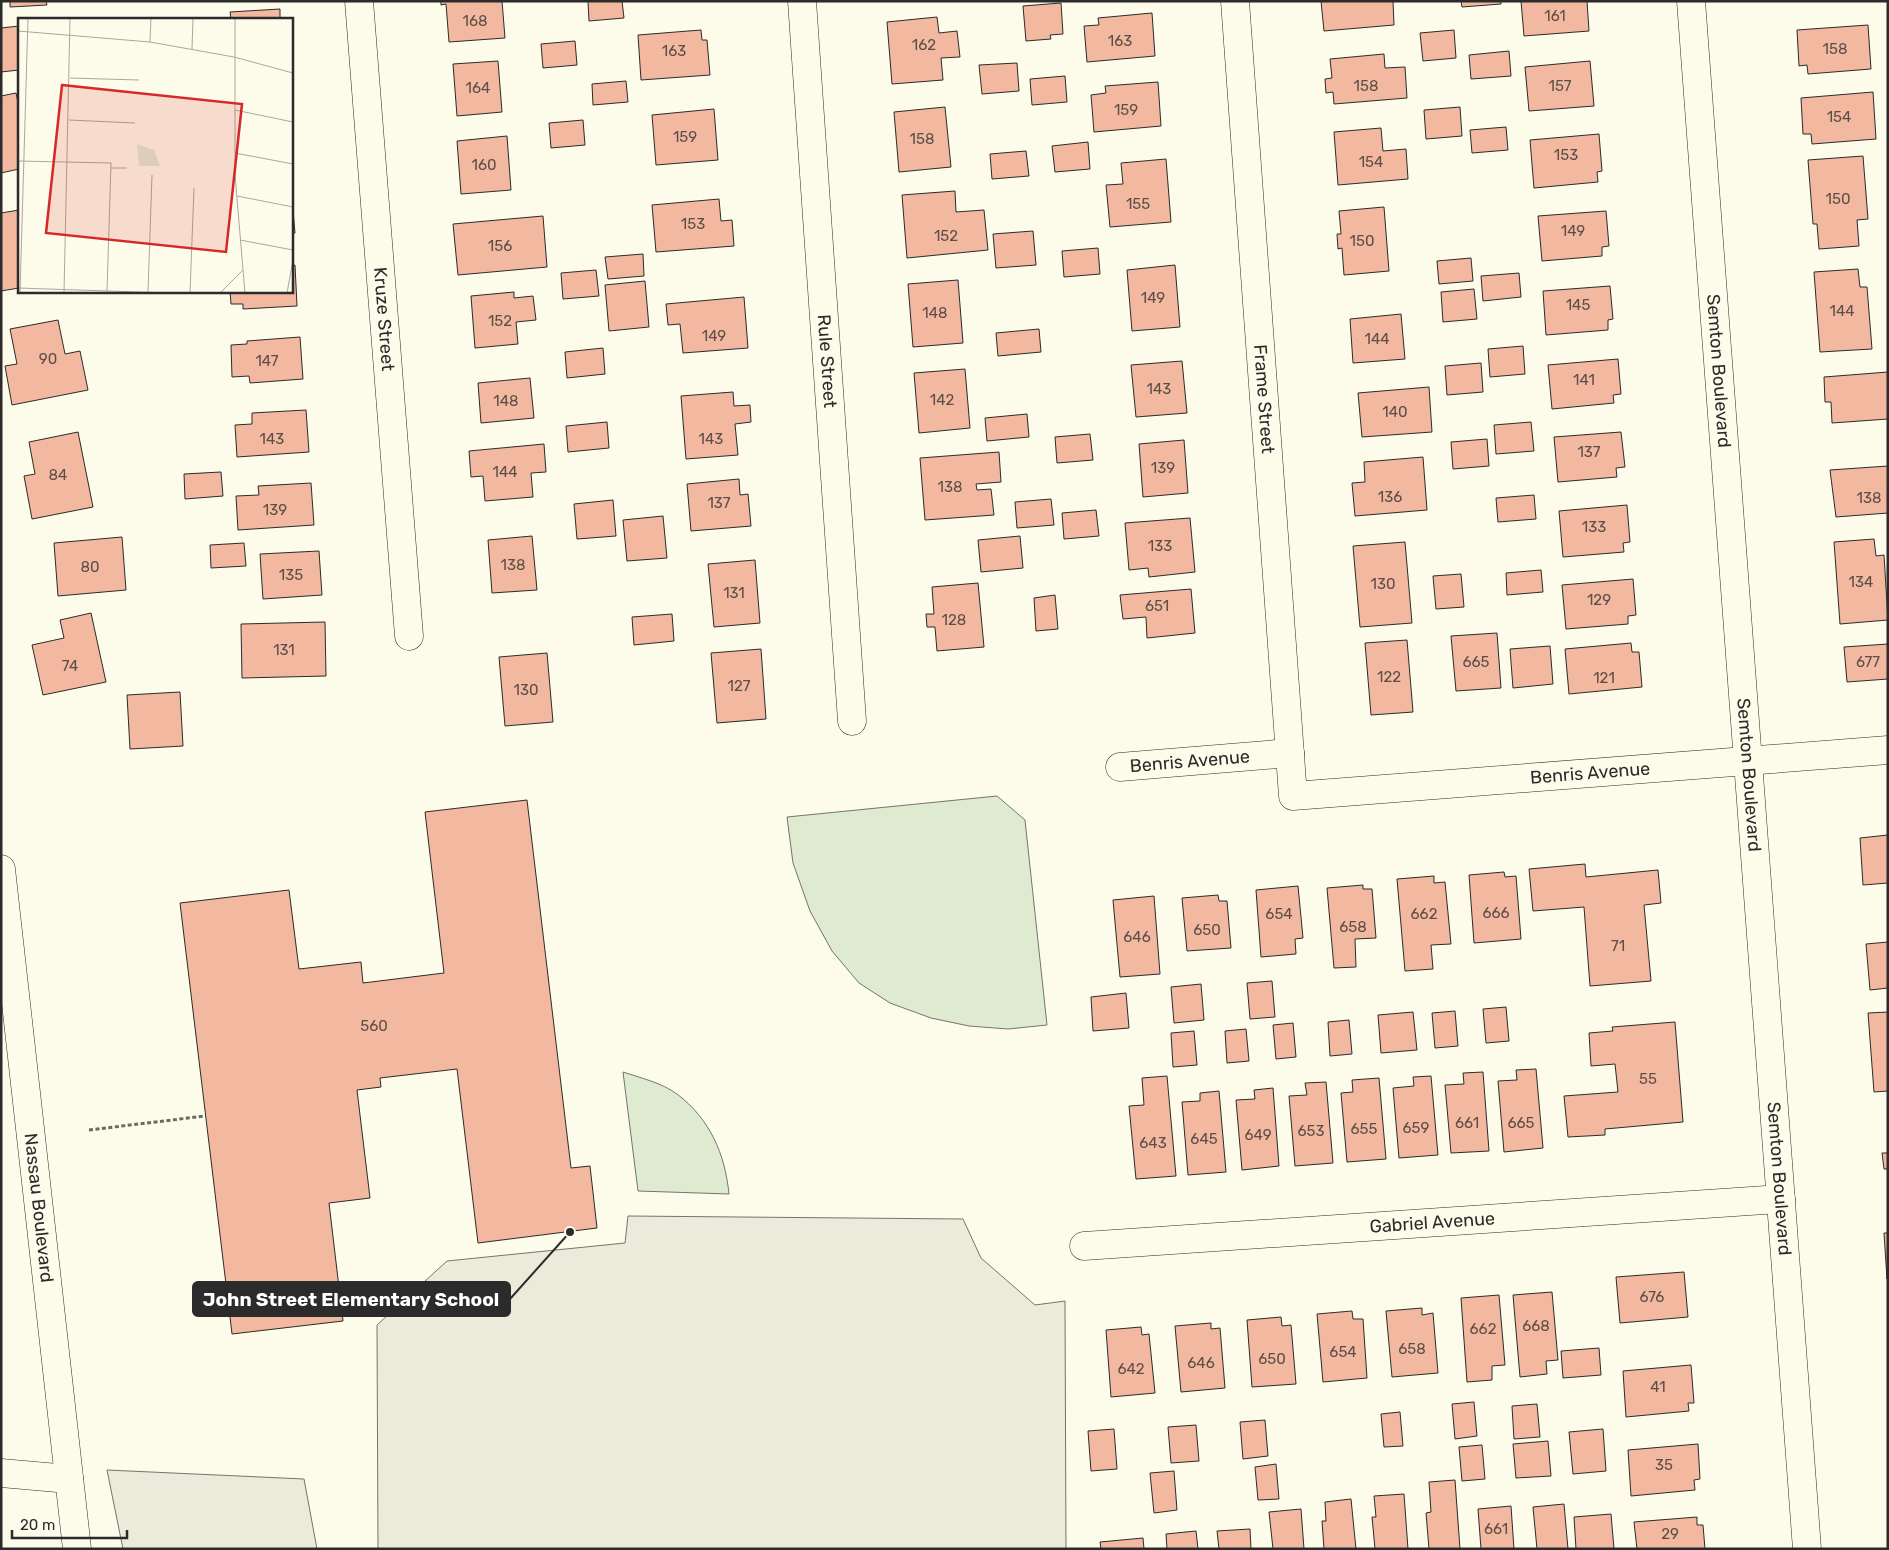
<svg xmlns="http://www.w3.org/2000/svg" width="1889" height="1550" font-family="Rubik,sans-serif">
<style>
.green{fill:#deebd1;stroke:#74746e}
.parking{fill:#eceadb;stroke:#74746e}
.building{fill:#f2b8a0;stroke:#2b2b2b}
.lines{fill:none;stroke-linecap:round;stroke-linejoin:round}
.minor-casing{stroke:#2b2b2b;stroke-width:29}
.secondary-casing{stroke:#2b2b2b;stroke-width:29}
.path{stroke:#6a6964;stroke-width:3;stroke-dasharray:4 2.5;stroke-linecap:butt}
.minor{stroke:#fdfbea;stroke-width:28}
.secondary{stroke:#fdfbea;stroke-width:28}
.labels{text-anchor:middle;stroke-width:4;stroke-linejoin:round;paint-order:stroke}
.number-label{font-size:15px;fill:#5d4e48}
.street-label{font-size:18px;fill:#2b2b2b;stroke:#fdfbea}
.inset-road{fill:none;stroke:#a9a89e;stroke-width:1}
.view{fill:#d62828;fill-opacity:0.15;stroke:#d62828;stroke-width:2.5}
.inset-edge{fill:none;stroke:#2b2b2b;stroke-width:2.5}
.leader{fill:none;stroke:#2b2b2b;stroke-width:2}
.callout-dot{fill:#2b2b2b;stroke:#fdfbea;stroke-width:2}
.callout{fill:#2b2b2b;stroke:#2b2b2b;stroke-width:2}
.callout-label{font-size:19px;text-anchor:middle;font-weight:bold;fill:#fff}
</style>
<rect width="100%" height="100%" fill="#fdfbea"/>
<path class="green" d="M997 796 1025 820 1047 1025 1008 1029 969 1026 931 1018 890 1003 859 983 832 951 810 911 793 863 787 817Z
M623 1072C641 1078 662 1083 677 1094 710 1119 725 1154 729 1194L638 1191Z"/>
<path class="parking" d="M628 1216 963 1219 981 1258 1035 1305 1065 1301 1066 1549H378L377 1325 447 1261 625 1243Z
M107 1470 304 1479 317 1549H123Z"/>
<path class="building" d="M10 1H46L47 5 10 7Z
M441 1H502L505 38 449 42 446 4 441 5Z
M588 1H622L624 18 589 21Z
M1321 1H1393L1394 25 1324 31Z
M1461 1H1501V4L1462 7Z
M1521 1H1587L1589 31 1524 36Z
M1061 3 1063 34 1050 35 1051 39 1026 41 1023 6Z
M280 9V19H231L230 12Z
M1152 13 1155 56 1087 62 1084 26 1099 25 1098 18Z
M937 17 939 33 957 31 960 57 941 58 943 80 892 84 887 22Z
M1868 25 1871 69 1808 74 1807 65 1799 66 1797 30Z
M19 26V70L1 72V28Z
M701 30 702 40H707L710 75 641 80 638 35Z
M1454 30 1456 58 1423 61 1420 33Z
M575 41 577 65 543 68 541 44Z
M1509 51 1511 76 1471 79 1469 55Z
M1384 54 1385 68 1405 67 1407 98 1334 104 1333 92 1326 93 1325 79 1332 78 1330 59Z
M498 61 502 112 457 116 453 64Z
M1590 61 1594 106 1529 111 1525 67Z
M1017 63 1019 91 982 94 979 65Z
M1065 76 1067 102 1032 105 1030 79Z
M626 81 628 102 593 105 592 84Z
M1158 82 1161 126 1094 132 1091 95 1106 93 1105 86Z
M1873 92 1876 139 1812 144 1811 134H1803L1801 98Z
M16 93 19 107V169L1 173V96Z
M945 107 951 167 899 172 894 112Z
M1460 107 1462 136 1426 139 1424 110Z
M714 109 718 160 656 165 652 115Z
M583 120 585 145 551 148 549 123Z
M1506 127 1508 150 1472 153 1470 130Z
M1381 128 1383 151 1406 149 1408 179 1338 185 1334 132Z
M1599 134 1602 171 1597 172 1598 182 1534 188 1530 140Z
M507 136 511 190 461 194 457 141Z
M1088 142 1090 169 1055 172 1052 146Z
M1026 151 1029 176 992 179 990 154Z
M1863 156 1868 219 1857 220 1859 246 1819 249 1817 224H1813L1808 160Z
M1166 159 1171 222 1110 227 1106 185 1123 184 1121 163Z
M291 188 295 233H291Z
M955 191 956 212 984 210 988 250 907 258 902 195Z
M719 199 721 221 732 220 734 246 656 252 652 205Z
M1384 207 1389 271 1344 275 1342 248 1338 249 1337 234H1341L1339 211Z
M19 210V288L1 291V213Z
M1606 211 1609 246 1602 247V256L1542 261 1538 216Z
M543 216 547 267 458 275 453 224Z
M1033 231 1036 265 996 268 993 234Z
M1098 248 1100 274 1064 277 1062 251Z
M643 254 644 276 608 279 605 257Z
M1471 258 1473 281 1439 284 1437 261Z
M295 265 297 306 243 309V304H231L230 291H291V266Z
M1175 265 1180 327 1132 331 1127 270Z
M1858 269 1860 287H1867L1872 349 1820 352 1814 272Z
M596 270 599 296 563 299 561 273Z
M1519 273 1521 297 1483 301 1481 276Z
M958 280 963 343 913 347 908 284Z
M645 281 649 327 609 331 605 285Z
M1610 286 1613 319 1608 320V330L1546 335 1543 291Z
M1474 289 1477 319 1443 322 1441 292Z
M514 292V298L533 296 536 320 516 322 518 344 475 348 471 296Z
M744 297 748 348 683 353 680 324 668 325 666 304Z
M1401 314 1405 359 1353 363 1350 319Z
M58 320 65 354 80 351 88 390 12 405 5 366 17 364 10 329Z
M1039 329 1041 352 998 356 996 333Z
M300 337 303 379 250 383 249 376 232 377 231 345 247 344V341Z
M1523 346 1525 374 1490 377 1488 349Z
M603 348 605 374 567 378 565 352Z
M1618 359 1621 394 1613 395 1614 403 1552 409 1548 365Z
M1182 361 1187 413 1136 417 1131 365Z
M1481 363 1483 392 1447 395 1445 366Z
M965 369 970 428 919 433 914 373Z
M1888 372V419L1832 423 1831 402H1825L1824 377Z
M530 378 534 418 481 423 478 383Z
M1429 387 1432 432 1362 437 1358 393Z
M733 392 734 406 750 405 751 422 735 424 738 455 686 459 681 396Z
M306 410 309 452 237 457 235 425 252 424V413Z
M1027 414 1029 437 987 441 985 418Z
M607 422 609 448 568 452 566 426Z
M1531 422 1534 451 1496 454 1494 425Z
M78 432 93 507 32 519 24 476 35 474 29 442Z
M1621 432 1625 467 1616 468 1617 477 1558 482 1554 437Z
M1090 434 1093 460 1057 463 1055 437Z
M1487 439 1489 466 1453 469 1451 442Z
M1184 440 1188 493 1143 497 1139 444Z
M544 444 546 472 531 473 533 497 485 501 483 476 471 477 469 451Z
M999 452 1001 482 976 484 977 490 991 489 994 515 925 520 920 458Z
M1423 457 1427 510 1355 516 1352 483 1365 482 1364 462Z
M1888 466V513L1836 517 1830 470Z
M221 472 223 496 185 499 184 474Z
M739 479 740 495 748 494 751 526 691 531 687 484Z
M311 483 314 525 238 530 236 496 259 495 258 486Z
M1534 495 1536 519 1498 522 1496 498Z
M1051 499 1054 525 1017 528 1015 502Z
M613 500 616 536 577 539 574 504Z
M1627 505 1630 542 1623 543 1624 552 1563 557 1559 511Z
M1096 510 1099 536 1064 539 1062 513Z
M663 516 667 558 627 561 623 520Z
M1190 518 1195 572 1149 577 1148 568 1129 570 1125 523Z
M532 536 537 590 492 593 488 540Z
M1020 536 1023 568 981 572 978 540Z
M122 537 126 590 58 596 54 543Z
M1874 539 1876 556 1884 555 1888 620 1840 624 1834 542Z
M1405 542 1412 623 1360 627 1353 546Z
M244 543 246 566 211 568 210 545Z
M319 551 322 595 263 599 260 554Z
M755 560 760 623 714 627 708 564Z
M1541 570 1543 592 1507 595 1506 573Z
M1461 574 1464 607 1436 609 1433 576Z
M1633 579 1636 615 1628 616V624L1566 629 1562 585Z
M978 583 984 647 937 651 935 627H927L926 614H934L932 587Z
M1191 589 1195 633 1147 638 1146 617 1123 619 1120 595Z
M1055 595 1058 629 1036 631 1034 598Z
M91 613 106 682 43 695 32 645 64 638 60 620Z
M672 614 674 641 634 645 632 617Z
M325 622 326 676 242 678 241 624Z
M1497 633 1501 688 1456 691 1451 636Z
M1407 640 1413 712 1371 715 1365 643Z
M1631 643 1632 652H1639L1642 687 1569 694 1565 649Z
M1888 644V679L1847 682 1844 647Z
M1550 646 1553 684 1513 688 1510 649Z
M761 649 766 719 717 723 711 653Z
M547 653 553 722 505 726 499 657Z
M180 692 183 746 130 749 127 695Z
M527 800 571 1168 590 1166 597 1228 478 1243 457 1069 380 1078 381 1087 357 1090 370 1198 329 1203 343 1321 232 1334 180 903 289 890 299 969 361 962 363 983 444 973 425 812Z
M1888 835V883L1863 885 1860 838Z
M1585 864 1586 877 1658 870 1661 903 1644 905 1651 981 1590 986 1584 907 1533 911 1529 869Z
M1504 872 1505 877 1516 876 1521 939 1474 943 1469 875Z
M1434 876V883L1445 882 1451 944 1431 945 1433 969 1405 971 1397 879Z
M1363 885V889H1372L1376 938 1355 939 1356 967 1334 968 1327 888Z
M1298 886 1303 938 1295 939 1296 954 1261 957 1256 890Z
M1218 895 1219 901H1227L1231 948 1187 951 1182 898Z
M1154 896 1160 974 1120 977 1113 900Z
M1888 942V988L1870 990 1866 944Z
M1272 981 1275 1017 1250 1019 1247 983Z
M1201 984 1204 1020 1174 1023 1171 987Z
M1126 993 1129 1028 1093 1031 1091 997Z
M1506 1007 1509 1041 1486 1043 1483 1009Z
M1455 1011 1458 1046 1435 1048 1432 1013Z
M1413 1012 1417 1050 1381 1053 1378 1015Z
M1888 1012V1091L1874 1092 1868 1013Z
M1349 1020 1352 1054 1330 1056 1328 1022Z
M1675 1022 1683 1122 1605 1129V1135L1568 1137 1564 1096 1618 1092 1615 1064 1591 1066 1589 1033 1613 1031 1612 1027Z
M1293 1023 1296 1057 1276 1059 1273 1025Z
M1246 1029 1249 1061 1227 1063 1225 1031Z
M1194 1031 1197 1065 1173 1067 1171 1033Z
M1536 1069 1543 1148 1504 1152 1498 1081 1517 1080 1516 1070Z
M1483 1072 1489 1151 1451 1153 1445 1085 1464 1084 1463 1073Z
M1167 1076 1176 1176 1136 1179 1129 1106 1144 1105 1142 1078Z
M1431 1076 1438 1155 1399 1158 1393 1088 1414 1086 1413 1077Z
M1379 1078 1386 1159 1347 1162 1341 1093 1353 1092 1352 1080Z
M1326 1082 1333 1163 1295 1166 1289 1096 1307 1095 1305 1083Z
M1273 1088 1279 1166 1242 1170 1236 1100 1255 1099 1254 1090Z
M1219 1091 1226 1172 1188 1175 1182 1102 1200 1101V1093Z
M1882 1153H1888V1169H1884Z
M1884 1233H1888L1887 1279Z
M1684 1272 1688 1317 1620 1323 1616 1277Z
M1552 1292 1558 1360 1546 1361 1547 1374 1520 1377 1513 1295Z
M1499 1295 1505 1365 1492 1366V1380L1467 1382 1461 1298Z
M1422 1308V1315L1433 1313 1438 1373 1392 1377 1386 1311Z
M1352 1311 1353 1319H1363L1367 1378 1323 1382 1317 1314Z
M1281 1317 1282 1326 1291 1325 1296 1384 1252 1387 1247 1320Z
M1211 1323V1329L1220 1328 1225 1388 1181 1392 1175 1326Z
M1141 1327 1142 1335 1149 1334 1155 1393 1111 1397 1106 1330Z
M1599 1348 1601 1375 1563 1378 1561 1351Z
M1691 1365 1694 1403H1688L1689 1411 1626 1417 1623 1371Z
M1474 1402 1477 1436 1455 1439 1452 1404Z
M1537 1404 1540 1437 1514 1439 1512 1406Z
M1400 1412 1403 1446 1384 1447 1381 1414Z
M1265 1420 1268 1456 1243 1459 1240 1422Z
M1196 1425 1199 1461 1171 1463 1168 1427Z
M1114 1429 1117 1469 1091 1471 1088 1431Z
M1603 1429 1606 1471 1573 1474 1569 1432Z
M1548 1441 1551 1476 1516 1478 1513 1444Z
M1698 1444 1700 1479 1694 1480 1695 1490 1631 1496 1628 1450Z
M1482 1445 1485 1479 1462 1481 1459 1447Z
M1276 1464 1279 1499 1258 1500 1255 1467Z
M1174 1471 1177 1510 1154 1513 1150 1473Z
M1455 1480 1460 1549H1429L1426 1513 1431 1512 1429 1482Z
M1404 1494 1408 1549H1375L1372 1517H1376L1374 1496Z
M1351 1499 1356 1549H1324L1322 1521H1326L1325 1502Z
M1564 1504 1568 1549H1537L1533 1507Z
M1511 1506 1514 1549H1481L1478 1509Z
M1301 1509 1304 1549H1273L1269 1512Z
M1611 1514 1614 1549H1576L1574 1517Z
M1697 1517V1525H1703L1705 1549H1637L1634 1522Z
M1250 1529 1251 1549H1219L1217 1531Z
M1196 1531 1198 1549H1167L1166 1534Z
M1143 1538 1144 1549H1101L1100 1542Z"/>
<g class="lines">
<g class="minor-casing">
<g id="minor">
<path id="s1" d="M359 1 409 636"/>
<path id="s2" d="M802 1 852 721"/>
<path id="s3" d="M1235 1 1293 796 1888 750"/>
<path id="s4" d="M1691 1 1807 1549"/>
<path id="s5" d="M1120 767 1290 753"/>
<path id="s6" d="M1084 1246 1781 1199"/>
<path d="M1 1473 69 1479"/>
</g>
</g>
<g class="secondary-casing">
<g id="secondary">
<path id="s7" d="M1 869 77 1549"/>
</g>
</g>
<path class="path" d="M89 1130 205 1116"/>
<use href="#minor" class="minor"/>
<use href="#secondary" class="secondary"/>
</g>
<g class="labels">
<g class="number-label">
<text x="1555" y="21">161</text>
<text x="475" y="26">168</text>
<text x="1120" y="46">163</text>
<text x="924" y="50">162</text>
<text x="1835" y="54">158</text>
<text x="674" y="56">163</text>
<text x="1366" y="91">158</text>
<text x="1560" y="91">157</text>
<text x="478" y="93">164</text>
<text x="1126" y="115">159</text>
<text x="1839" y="122">154</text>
<text x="685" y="142">159</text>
<text x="922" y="144">158</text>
<text x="1566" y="160">153</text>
<text x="1371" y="167">154</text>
<text x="484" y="170">160</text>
<text x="1838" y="204">150</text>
<text x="1138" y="209">155</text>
<text x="693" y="229">153</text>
<text x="1573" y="236">149</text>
<text x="946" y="241">152</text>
<text x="1362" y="246">150</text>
<text x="500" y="251">156</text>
<text x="1153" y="303">149</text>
<text x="1578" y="310">145</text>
<text x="1842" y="316">144</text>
<text x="935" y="318">148</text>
<text x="500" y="326">152</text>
<text x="714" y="341">149</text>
<text x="1377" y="344">144</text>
<text x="48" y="364">90</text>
<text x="267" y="366">147</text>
<text x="1584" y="385">141</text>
<text x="1159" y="394">143</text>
<text x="942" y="405">142</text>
<text x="506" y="406">148</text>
<text x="1395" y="417">140</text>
<text x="272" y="444">143</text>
<text x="711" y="444">143</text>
<text x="1589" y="457">137</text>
<text x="1163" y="473">139</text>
<text x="505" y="477">144</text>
<text x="58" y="480">84</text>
<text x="950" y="492">138</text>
<text x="1390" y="502">136</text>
<text x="1869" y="503">138</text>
<text x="719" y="508">137</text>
<text x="275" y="515">139</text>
<text x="1594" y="532">133</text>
<text x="1160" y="551">133</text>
<text x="513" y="570">138</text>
<text x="90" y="572">80</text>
<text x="291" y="580">135</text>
<text x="1861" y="587">134</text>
<text x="1383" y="589">130</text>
<text x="734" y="598">131</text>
<text x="1599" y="605">129</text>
<text x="1157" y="611">651</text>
<text x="954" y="625">128</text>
<text x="284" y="655">131</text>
<text x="1476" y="667">665</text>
<text x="1868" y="667">677</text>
<text x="70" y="671">74</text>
<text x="1389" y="682">122</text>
<text x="1604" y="683">121</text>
<text x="739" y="691">127</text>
<text x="526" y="695">130</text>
<text x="1496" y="918">666</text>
<text x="1279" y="919">654</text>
<text x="1424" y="919">662</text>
<text x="1353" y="932">658</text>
<text x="1207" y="935">650</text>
<text x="1137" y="942">646</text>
<text x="1618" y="951">71</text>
<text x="374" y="1031">560</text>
<text x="1648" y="1084">55</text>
<text x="1467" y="1128">661</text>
<text x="1521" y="1128">665</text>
<text x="1416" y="1133">659</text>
<text x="1364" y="1134">655</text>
<text x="1311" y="1136">653</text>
<text x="1258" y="1140">649</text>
<text x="1204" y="1144">645</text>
<text x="1153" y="1148">643</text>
<text x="1652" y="1302">676</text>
<text x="1536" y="1331">668</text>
<text x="1483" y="1334">662</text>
<text x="1412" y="1354">658</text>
<text x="1343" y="1357">654</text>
<text x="1272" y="1364">650</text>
<text x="1201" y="1368">646</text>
<text x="1131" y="1374">642</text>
<text x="1658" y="1392">41</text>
<text x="1664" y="1470">35</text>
<text x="1496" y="1534">661</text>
<text x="1670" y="1539">29</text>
</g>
<g class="street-label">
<text dy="6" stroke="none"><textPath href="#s1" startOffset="319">Kruze Street</textPath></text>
<text dy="6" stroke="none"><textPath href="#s2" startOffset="361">Rule Street</textPath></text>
<text dy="6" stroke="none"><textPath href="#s4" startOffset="371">Semton Boulevard</textPath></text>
<text dy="6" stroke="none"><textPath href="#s3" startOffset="399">Frame Street</textPath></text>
<text dy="6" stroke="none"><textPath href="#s5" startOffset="70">Benris Avenue</textPath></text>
<text dy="6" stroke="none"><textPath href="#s3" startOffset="1095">Benris Avenue</textPath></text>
<text dy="6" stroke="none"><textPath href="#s4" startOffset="776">Semton Boulevard</textPath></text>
<text dy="6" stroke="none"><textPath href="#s4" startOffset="1181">Semton Boulevard</textPath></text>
<text dy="6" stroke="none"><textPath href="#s7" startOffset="341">Nassau Boulevard</textPath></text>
<text dy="6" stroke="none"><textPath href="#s6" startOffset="349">Gabriel Avenue</textPath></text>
</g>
</g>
<g transform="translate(18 18)">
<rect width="275" height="275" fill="#fdfbea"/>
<path d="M119 126 136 132 142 148H121Z" fill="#deebd1"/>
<path class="inset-road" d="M217 0V157L227 275M0 13 132 24 216 39 275 55M132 24 133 0M174 31 175 0M52 60 121 62M217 92 275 104M51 102 117 105M217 135 275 146M0 143 93 145 89 273M93 150H109M219 178 275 189M222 222 275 232M0 270 151 275M130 274 134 157M2 275 10 0M46 275 52 0M172 275 176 170M202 275 225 252M269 275 275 242"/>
<path class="view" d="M44 67 224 86 208 234 28 215Z"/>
<rect width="275" height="275" class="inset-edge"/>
</g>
<path class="leader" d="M570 1232L510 1299"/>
<circle class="callout-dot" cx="570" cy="1232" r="5"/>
<rect class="callout" x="193" y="1282" width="317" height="34" rx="5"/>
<g class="callout-label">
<text x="351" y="1306">John Street Elementary School</text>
</g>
<rect width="1889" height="1550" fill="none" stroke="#2b2b2b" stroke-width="5"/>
<path d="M12 1530v8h115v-8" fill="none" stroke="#2b2b2b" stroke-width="2.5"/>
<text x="20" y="1530" font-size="15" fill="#2b2b2b" stroke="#fdfbea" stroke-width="4" paint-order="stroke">20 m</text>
</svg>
